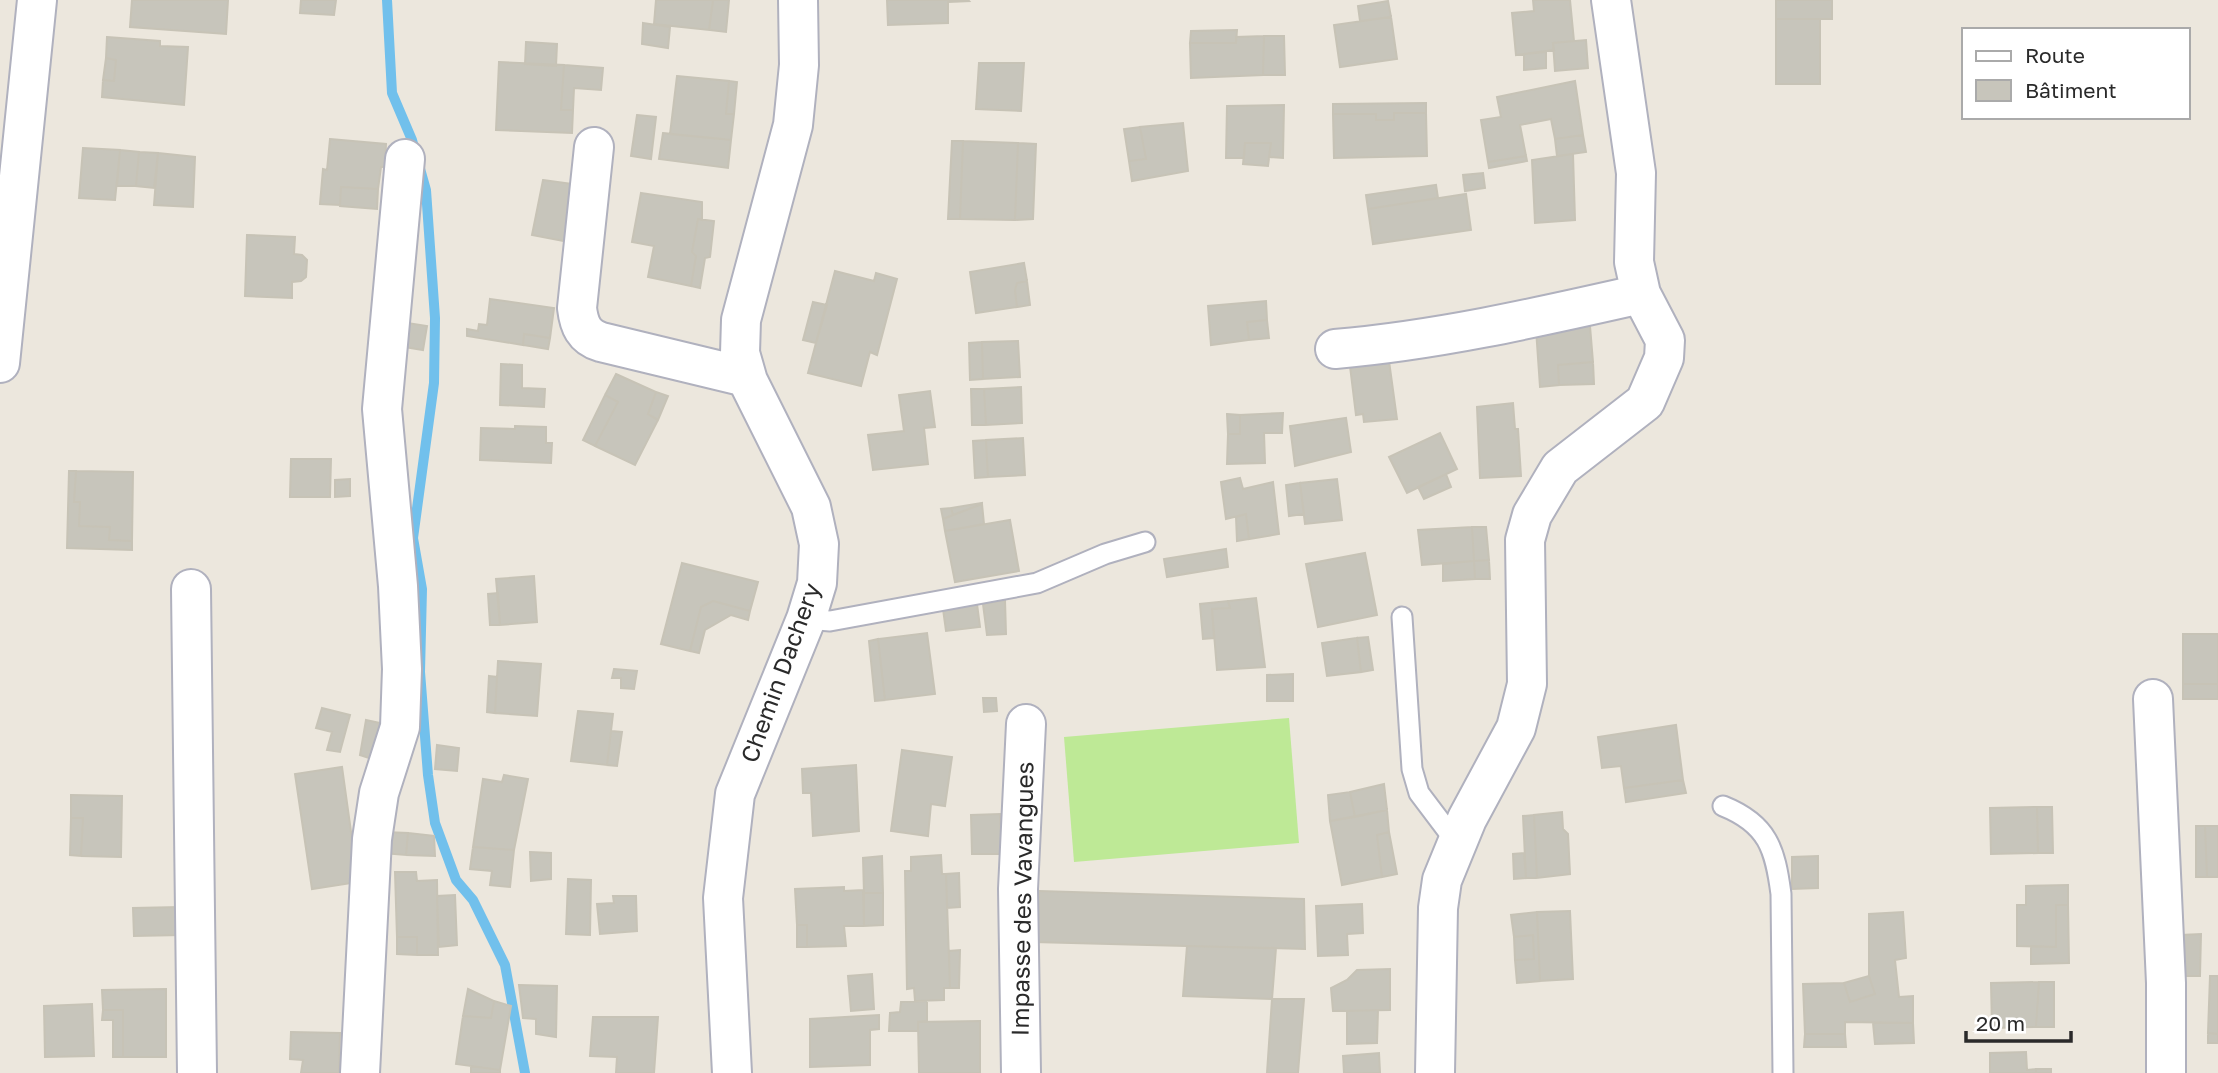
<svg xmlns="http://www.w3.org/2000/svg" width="2218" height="1073" font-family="'Golos Text',sans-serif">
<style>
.pitch{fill:#bee996}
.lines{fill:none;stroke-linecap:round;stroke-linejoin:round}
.stream{stroke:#71c0ec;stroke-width:10}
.building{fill:#c7c5bb;stroke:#c7c3b6;stroke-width:2}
.lane-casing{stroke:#b0b1be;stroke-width:23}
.street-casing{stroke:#b0b1be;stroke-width:42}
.lane{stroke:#fff;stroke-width:19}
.street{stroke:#fff;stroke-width:38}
.labels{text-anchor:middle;stroke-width:6;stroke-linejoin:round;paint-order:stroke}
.street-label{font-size:24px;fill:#2a2a2a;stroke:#fff}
</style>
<rect width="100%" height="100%" fill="#ece7dd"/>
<path class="pitch" d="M1289 718 1299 843 1074 862 1064 737Z"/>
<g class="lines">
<path class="stream" d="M387 0 392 93 412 140 426 190 435 318 434 383 413 538 422 589 420 672 428 775 435 823 456 880 473 900 505 965 525 1073"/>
</g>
<path class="building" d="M132 0H228L226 34 130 27Z
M301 0H336L334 15 300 13Z
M656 0H713L709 30 654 24Z
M713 0H729L726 32 709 30Z
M887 0H968L969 1 948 2V23L888 25Z
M1533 0H1570L1574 41 1553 43 1554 50 1516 55 1512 13 1534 11Z
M1776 0H1832V19H1776Z
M1388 1 1391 17 1360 21 1358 6Z
M1391 17 1397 59 1340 67 1334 25Z
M1776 19H1820V84H1776Z
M643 23 670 27 668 48 642 44Z
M1237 30 1236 43H1190L1191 31Z
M1264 36H1284L1285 75H1263Z
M1264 36 1263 75 1191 78 1190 43H1236V37Z
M107 37 160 41V46L188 47 184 105 102 97 103 80 114 81 116 60 106 58Z
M1586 40 1588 68 1555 71 1553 43Z
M526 42 557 44 556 66 525 64Z
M1546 52V68L1524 70V54Z
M106 58 116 60 114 81 103 80Z
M499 62 564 65 561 110H573L572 133 496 130Z
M979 63H1024L1021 111 976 109Z
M564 65 603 68 601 90 574 88 573 110H561Z
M677 76 729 81 726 114H734L731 140 670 134Z
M729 81 737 82 734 114H726Z
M1575 81 1583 135 1555 139 1551 119 1520 125 1526 156 1488 162 1481 120 1501 117 1497 97Z
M1426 103V113H1394V120H1376V114H1333V104Z
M1284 105 1283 158 1269 157 1271 143H1245L1244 158H1226L1227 106Z
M1394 113H1426L1427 156 1334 158 1333 114H1376V120H1394Z
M637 115 656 117 651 159 631 156Z
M1183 123 1188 171 1132 181 1129 161 1146 159 1140 127Z
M1140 127 1146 159 1129 161 1124 129Z
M663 133 731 140 728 168 659 159Z
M1583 135 1586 152 1557 156 1555 139Z
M330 139 386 144 385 167H381L378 189 341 187 340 205 320 204 323 169 327 170Z
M952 141H963L960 219H948Z
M963 141 1018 143 1015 220 960 219Z
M1018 143 1036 144 1033 219 1015 220Z
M1245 143H1271L1268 166 1243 164Z
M83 148 120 150 115 200 79 198Z
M120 150 139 152 136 186H117Z
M139 152 158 153 154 188 136 186Z
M158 153 195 157 193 207 154 205Z
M1573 154 1575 220 1535 223 1532 160Z
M1526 156 1527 161 1489 168 1488 162Z
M1483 173 1485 188 1465 191 1463 175Z
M543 180 573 184 569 242 532 235Z
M1436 185 1438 198 1368 209 1366 195Z
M341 187 378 189 377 209 340 206Z
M641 193 702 202V220L698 219 692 252 696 256 691 286 648 277 654 246 632 242Z
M1466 194 1471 230 1373 244 1368 209Z
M698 219 714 221 710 257 705 258 700 288 691 286 696 256 692 252Z
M247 235 295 237 294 254 302 255 307 260 306 277 301 281 292 282V298L245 296Z
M1024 263 1027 281 1017 283 1015 290 1017 307 976 313 970 272Z
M835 271 874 281 876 273 897 279 877 355 870 352 861 386 808 373Z
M1027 281 1030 305 1017 307 1015 290 1017 283Z
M490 299 554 308 550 338 524 334 523 345 467 336V329L478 331 479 324 487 325Z
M1266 301 1267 320 1247 322 1249 340 1211 345 1208 306Z
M813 302 827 305 816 343 803 340Z
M1267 320 1269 338 1249 340 1247 322Z
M401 322 427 326 423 350 398 346Z
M1590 326 1593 362 1558 365 1559 385 1540 387 1536 329Z
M524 334 550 338 548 349 523 345Z
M1018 341 1020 377 983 379 982 342Z
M982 342 983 379 970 380 969 343Z
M1389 361 1397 419 1364 422 1363 414 1356 415 1350 366Z
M1593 362 1594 384 1559 385 1558 365Z
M501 364 522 365V388L545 389 544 407 500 405Z
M616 374 656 392 648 414 658 420 635 465 595 446 618 402 605 395Z
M1021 387 1022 423 986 425 984 389Z
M971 389H984L986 425H972Z
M930 391 935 427 924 428 928 464 873 470 868 435 904 431 899 395Z
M656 392 668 396 658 420 648 414Z
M605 395 618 402 595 446 583 440Z
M1513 403 1515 429H1518L1521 476 1480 478 1477 407Z
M1283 413 1282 433H1264L1265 463 1227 464 1228 434H1240V415Z
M1227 414 1240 415V434H1228Z
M1346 418 1351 452 1295 466 1290 426Z
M515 426 546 427V443H552L551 463 480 460 481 428 515 429Z
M1440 433 1457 469 1407 493 1389 457Z
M1023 438 1025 475 988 477 986 440Z
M986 440 988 477 975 478 973 441Z
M291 459H331L330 497H290Z
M69 471H76L74 502H80L79 526 110 527 109 540 132 541V550L67 548Z
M76 471 133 472 132 541 109 540 110 527 79 526 80 502H74Z
M1446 474 1451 487 1424 499 1418 487Z
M1240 478 1243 489 1273 482 1279 534 1249 539 1246 514 1226 519 1221 482Z
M350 479V496L335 497V480Z
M1337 479 1342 520 1305 524 1300 483Z
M1300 483 1304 514 1289 516 1286 485Z
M982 503V504L953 515 951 508Z
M982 504 984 524 945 531 943 519Z
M951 508 953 515 943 519 941 509Z
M1246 514 1249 539 1237 541 1236 517Z
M1010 520 1019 571 955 582 945 531Z
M1472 527H1486L1489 560 1474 561Z
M1472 527 1474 561 1422 565 1418 530Z
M1226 549 1228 567 1167 577 1164 559Z
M1365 553 1377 615 1318 627 1306 564Z
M1489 560 1490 579H1475L1474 561Z
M1474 561 1475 579 1443 581V564Z
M682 563 758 582 750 611 713 601 701 607 690 651 661 644Z
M534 576 537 622 500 625 496 579Z
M498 593 500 625H490L488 594Z
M1256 598 1265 667 1217 670 1212 609 1230 608 1228 601Z
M1005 600 1006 634 987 635 983 604Z
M713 601 750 611 748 620 731 615 705 630 699 653 690 651 701 607Z
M1228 601 1230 608 1212 609 1214 638 1203 639 1200 604Z
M977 604 980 627 946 631 943 609Z
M927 633 935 694 885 700 878 639Z
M2183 634H2218V684H2183Z
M1368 637 1373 670 1361 672 1357 638Z
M1357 638 1361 672 1327 676 1322 643Z
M878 639 885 700 875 701 869 641Z
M498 661 541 664 537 716 495 713Z
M614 669 637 671 634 689 621 688V678H612Z
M1293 674V701H1267V675Z
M489 676 497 677 495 713 487 712Z
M2183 684H2218V699H2183Z
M983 698H996L997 711 984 712Z
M322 708 350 715 340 752 327 750 332 732 316 728Z
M578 711 613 714 607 765 571 761Z
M366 720 380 723 372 759 360 755Z
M1676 725 1683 780 1624 788 1621 766 1602 768 1598 737Z
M611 731 622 732 617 766 607 765Z
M437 745 459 748 457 771 435 769Z
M902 750 952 757 945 806 931 804 928 836 891 831Z
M856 765 859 831 813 836 811 793H803L802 769Z
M342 767 358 882 312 889 295 774Z
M504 775 528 779 514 850 473 847 483 779 502 782Z
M1683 780 1686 793 1626 802 1624 788Z
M1384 784 1387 810 1355 817 1350 792Z
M1350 792 1355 817 1330 821 1328 795Z
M71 795 122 796 121 857 81 856 83 818H71Z
M2037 807H2052L2053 853H2038Z
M2037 807 2038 853 1991 854 1990 808Z
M1387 810 1389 832 1377 835 1382 877 1342 885 1330 821Z
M1562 812 1563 829 1568 834 1570 874 1537 878 1534 815Z
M1000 814 1002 854H972L971 815Z
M1534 815 1537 878H1526L1523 816Z
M71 818H83L81 856 70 855Z
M2196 826H2205L2207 877H2196Z
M2205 826H2218V877H2207Z
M384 832 408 833 406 855 383 853Z
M1389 832 1397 874 1382 877 1377 835Z
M408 833 434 836 435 856 406 855Z
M473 847 514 850 510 887 490 885 492 871 470 869Z
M530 852 551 853V879L531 881Z
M1524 853 1526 878 1514 879 1513 854Z
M941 855 942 874H946L950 988H944V1000L915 1001 914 988 907 989 905 871H911V857Z
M882 856 883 893H864L863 858Z
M1818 856V888L1792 889V857Z
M395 872H416L417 881 437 880 438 955H417V937H397Z
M959 873 960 907 947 908 946 874Z
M568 879 591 880 590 935 566 934Z
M2068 885V905H2056V947L2017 946V905H2026V886Z
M844 887V891L863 890 864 926H844L846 946 807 947V925H797L795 889Z
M1039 891 1304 899 1305 949 1034 942Z
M864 893H883V925L864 926Z
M455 895 457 945 439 947 437 896Z
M613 896H636L637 931 600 934 597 904 614 903Z
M1362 904 1363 933 1347 934 1348 955 1318 956 1316 906Z
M2056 905H2068L2069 963 2031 964V946L2056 947Z
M180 907 181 935 134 936 133 908Z
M1570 911 1573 979 1540 981 1537 912Z
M1537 912 1540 981 1517 983 1515 960 1534 959 1533 935 1514 937 1511 915Z
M1903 912 1906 958 1895 960 1899 997 1913 996V1023L1845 1022V1034H1805L1803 984 1844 983 1850 1002 1875 994 1869 976V914Z
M797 925H807V947H797Z
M2201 934 2200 976H2181V935Z
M1533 935 1534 959 1515 960 1514 937Z
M397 937H417V955L397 954Z
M1187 946 1276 948 1272 999 1183 996Z
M960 950 959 988H950L949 951Z
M1390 969V1010L1333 1011 1331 988 1347 980 1357 970Z
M872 974 874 1009 851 1011 848 976Z
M1869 976 1875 994 1850 1002 1844 983Z
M2210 976H2218V1034L2208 1033Z
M2039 982H2054V1027H2036Z
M2039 982 2036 1027 1992 1028 1991 983Z
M519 985 557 986 556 1037 536 1034V1019L523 1018Z
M166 989V1057H123V1010H103L102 990Z
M468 989 494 1001 491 1018 463 1016Z
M1272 999H1304L1298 1073H1267Z
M494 1001 511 1006 500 1070 456 1064 463 1016 491 1018Z
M927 1001V1021L918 1022V1031H889L890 1013 900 1012 901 1002Z
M92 1004 94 1056 45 1057 44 1006Z
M103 1010H123V1057H113V1020H102Z
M1378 1010 1377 1043 1347 1044V1011Z
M879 1015V1029L870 1030V1065L810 1067V1019Z
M593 1017H658L654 1073H616L617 1057 590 1056Z
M980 1021V1073H919L918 1022Z
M1873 1023H1913L1914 1043 1875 1044Z
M291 1032 340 1033 339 1073H301L303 1060 290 1059Z
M2208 1033 2218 1034V1043H2208Z
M1805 1034H1845L1846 1047H1804Z
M2026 1052 2027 1070 2036 1069V1073H1990V1053Z
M1379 1053 1380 1073H1344L1343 1056Z
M471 1066 500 1070V1073H471Z
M2036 1069H2051V1073H2036Z"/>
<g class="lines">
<g class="lane-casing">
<path id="lane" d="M1402 617 1412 769 1419 793 1456 842
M806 619 830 621 1037 583 1105 554 1145 542
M1723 806C1768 824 1775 849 1781 894L1783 1073"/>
</g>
<g class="street-casing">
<path id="street" d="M594 147 577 308C579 325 584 337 601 342L746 377
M1335 349C1439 340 1539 317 1641 294
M0 363 37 0
M191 589 197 1073
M2153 699 2166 983V1073
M360 1073 372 839 379 793 400 727 402 669 398 586 382 409 405 159
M732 1073 723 898 735 794 806 619 817 583 819 544 811 507 748 381 740 353 741 320 793 125 799 65 798 0
M1021 1073 1018 889 1026 724
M1435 1073 1438 908 1442 880 1467 819 1516 728 1527 684 1525 540 1532 515 1560 468 1645 402 1664 358 1665 340 1641 294 1634 262 1636 173 1611 0"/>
</g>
<use href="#lane" class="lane"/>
<use href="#street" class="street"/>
</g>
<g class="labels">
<g class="street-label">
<text transform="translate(781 673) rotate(-70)" y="8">Chemin Dachery</text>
<text transform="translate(1023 899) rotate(-89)" y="8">Impasse des Vavangues</text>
</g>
</g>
<rect x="1962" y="28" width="228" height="91" fill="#ffffff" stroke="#aaaaaa" stroke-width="2"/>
<rect x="1976" y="51" width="35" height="10" fill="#ffffff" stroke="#aaaaaa" stroke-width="2"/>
<text x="2025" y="63" font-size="21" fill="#2a2a2a">Route</text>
<rect x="1976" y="80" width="35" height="21" fill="#c7c5bb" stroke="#aaaaaa" stroke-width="2"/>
<text x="2025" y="98" font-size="21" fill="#2a2a2a">Bâtiment</text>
<path d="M1966 1031v10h105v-10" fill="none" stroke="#2a2a2a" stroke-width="3.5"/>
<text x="1976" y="1031" font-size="21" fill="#2a2a2a" stroke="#ffffff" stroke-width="5" paint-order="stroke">20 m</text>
</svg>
